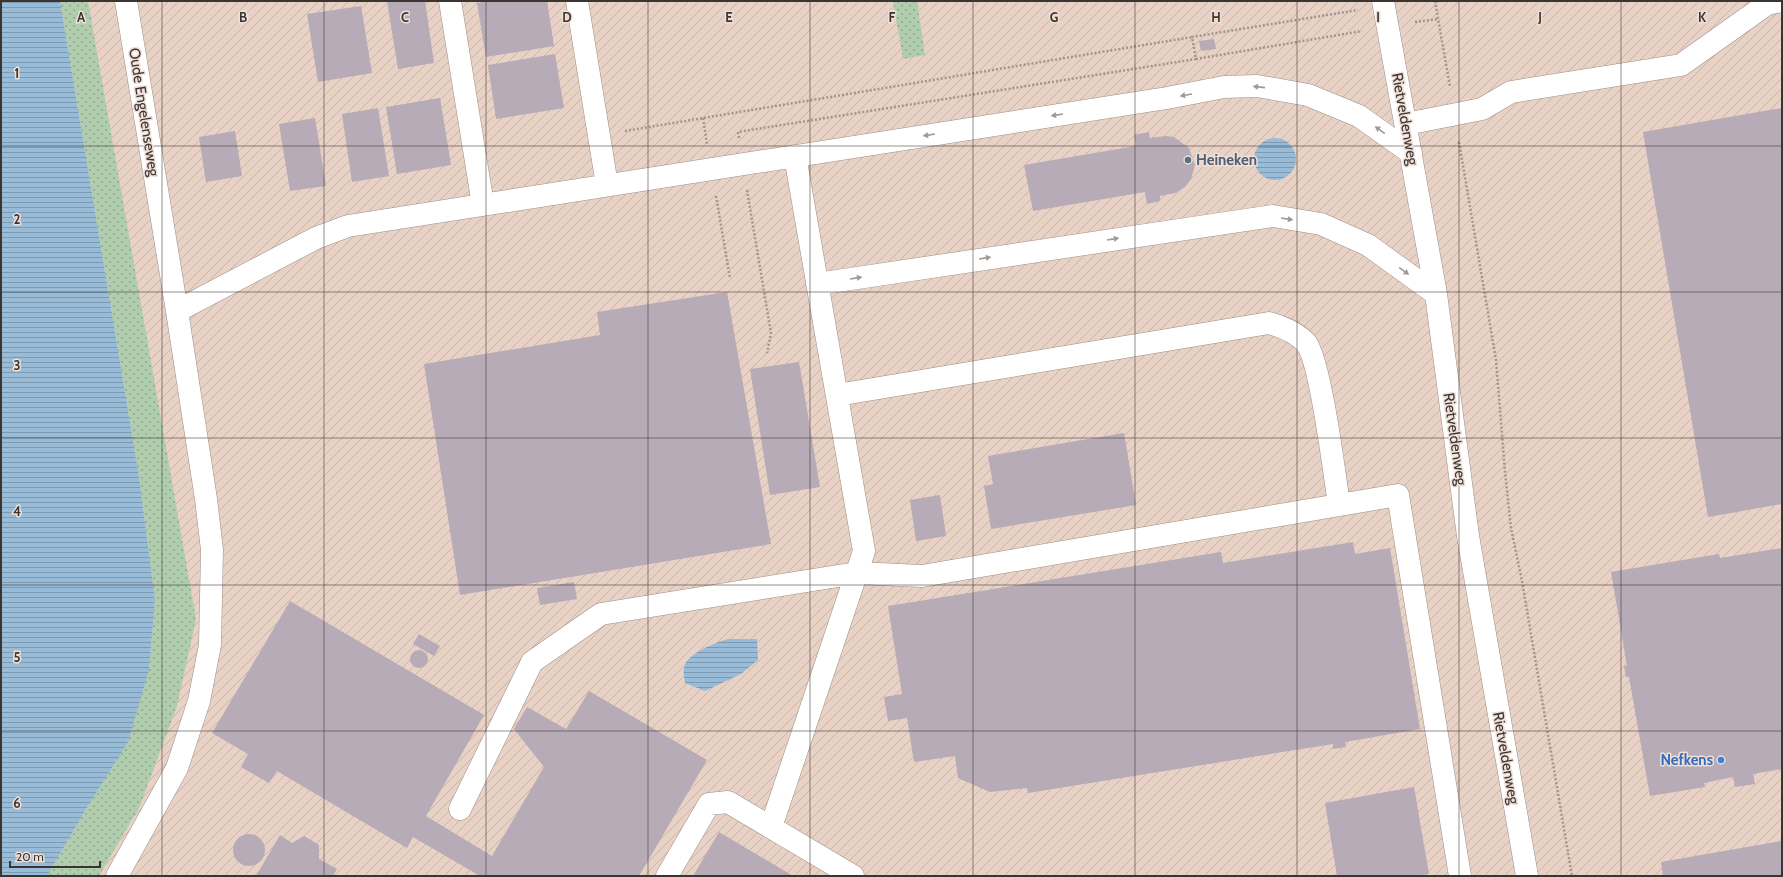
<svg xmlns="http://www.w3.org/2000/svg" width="1783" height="877" font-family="Cabin,sans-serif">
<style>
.industrial{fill:url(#industrial-furrows)}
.grass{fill:url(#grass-dots)}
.water{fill:url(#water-rules)}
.building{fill:#b6abb7}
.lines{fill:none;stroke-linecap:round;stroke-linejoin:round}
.minor-casing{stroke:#9d8e87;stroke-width:23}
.path{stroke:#a1958f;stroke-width:2.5;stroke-dasharray:2 2;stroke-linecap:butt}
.minor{stroke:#fff;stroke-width:22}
.oneway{fill:#9d9a98}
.grid{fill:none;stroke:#3b3531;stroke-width:1;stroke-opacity:0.55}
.service-dot{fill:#5c6f8a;stroke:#efdfd7;stroke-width:1.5}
.shop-dot{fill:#3f7fe0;stroke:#efdfd7;stroke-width:1.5}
.labels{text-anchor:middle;stroke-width:3;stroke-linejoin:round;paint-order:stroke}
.street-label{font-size:15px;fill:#3b3531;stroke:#efdfd7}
.service-label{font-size:15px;font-weight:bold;fill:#4e5e75;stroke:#efdfd7;text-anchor:start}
.shop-label{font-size:15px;font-weight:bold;fill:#366cbe;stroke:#efdfd7;text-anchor:end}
.grid-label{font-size:13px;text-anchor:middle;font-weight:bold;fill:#3b3531;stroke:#efdfd7;stroke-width:3;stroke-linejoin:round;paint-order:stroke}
</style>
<defs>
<pattern id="industrial-furrows" width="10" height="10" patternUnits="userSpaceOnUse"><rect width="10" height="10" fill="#e8d1c5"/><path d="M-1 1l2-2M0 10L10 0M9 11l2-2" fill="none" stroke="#c8b4aa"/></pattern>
<pattern id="grass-dots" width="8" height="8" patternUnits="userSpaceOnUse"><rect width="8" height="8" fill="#b0cdae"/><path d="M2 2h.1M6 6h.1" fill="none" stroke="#90a78e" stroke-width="1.8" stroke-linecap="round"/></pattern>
<pattern id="water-rules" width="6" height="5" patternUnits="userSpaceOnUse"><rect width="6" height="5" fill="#98bcd8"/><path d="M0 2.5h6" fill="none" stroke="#7d9ab0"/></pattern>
</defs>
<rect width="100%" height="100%" fill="#efdfd7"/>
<path class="industrial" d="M43 1H1782V876H1Z"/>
<path class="grass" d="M60 1H88L196 619 177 706 140 806 99 876H47L86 809 149 670 155 600 139 477Z
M893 1H917L925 55 903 59Z"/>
<path class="water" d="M1 1H60L139 477 155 600 149 670 128 742 86 809 47 876H1Z
M1254 159a21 21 0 1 1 42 0a21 21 0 1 1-42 0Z
M728 639H757L758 660 741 674 705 691 685 683C684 676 682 667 687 661 695 651 716 642 728 639Z"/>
<path class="building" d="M387 1H425L434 63 398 69Z
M488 1H547L554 46 486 57 477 3Z
M361 6 372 73 318 82 307 14Z
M1214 39 1216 49 1201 51 1199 41Z
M555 54 564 108 496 119 488 65Z
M440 98 451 165 397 174 386 107Z
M378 108 389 176 352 182 342 114Z
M1782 108V504L1708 517 1643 132Z
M315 118 326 186 290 191 279 124Z
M235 131 242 176 206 182 199 137Z
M1149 132 1150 138 1166 136 1174 137 1189 148 1195 165 1191 179 1185 187 1175 193 1160 196V201L1147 204 1145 192 1033 211 1024 165 1136 146 1134 135Z
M727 292 771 544 460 595 424 364 600 335 597 312Z
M799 362 820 487 770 495 750 369Z
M1124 433 1136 505 991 529 984 486 993 484 988 456Z
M940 495 946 536 916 541 910 500Z
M1353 542 1355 554 1390 548 1420 729 1345 742 1346 747 1333 749V744L1028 793 1027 788 990 792 958 778 955 756 914 762 907 718 888 721 884 697 902 694 888 606 1221 552 1223 563Z
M1782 548V769L1753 774 1755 784 1735 787 1733 777 1704 783 1705 787 1650 796 1629 677H1626L1624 666H1627L1611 572 1719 554 1720 558Z
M574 582 577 599 540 605 537 588Z
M290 601 484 715 426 816 492 856 544 767 514 729 527 707 566 729 589 691 707 760 639 876H480L413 837 407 848 277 771 269 783 241 767 248 754 212 733Z
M419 634 440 646 434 656 413 644Z
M410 659a9 9 0 1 1 18 0a9 9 0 1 1-18 0Z
M1414 787 1429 874 1415 876H1337L1325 803Z
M719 832 793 876H693Z
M233 850a16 16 0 1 1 32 0a16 16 0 1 1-32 0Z
M280 835 292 843 304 836 319 845V859L337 869 333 876H256Z
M1782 841V876H1663L1661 862Z"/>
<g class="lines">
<g class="minor-casing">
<path id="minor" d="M450 1 483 205
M577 1 607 185
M1383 1 1436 294 1468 536 1527 876
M1406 124 1482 109 1511 92 1681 65 1767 4 1782 1
M817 284 1273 216 1321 224 1368 245 1436 294
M177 311 316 238 348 226 1167 98 1224 87 1257 86 1308 95 1359 116 1411 153
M837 395 1269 323C1283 327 1296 332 1306 343 1320 359 1335 477 1339 505
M460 809 532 662 601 614 857 573 922 576 1398 495 1460 876
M771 827 864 551 795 156
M117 876 177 768 199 701 210 645 212 550 206 499 177 311 126 1
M667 876 709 804 728 802 853 876"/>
</g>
<path class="path" d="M1435 1 1450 87
M1415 22 1438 19
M1196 59 1362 31
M703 118 707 144
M625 131 1192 37
M739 138 738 132 1196 59 1192 37 1358 10
M1459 142 1496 360 1505 472 1511 528 1522 581 1572 876
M747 190 771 333 767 353
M716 196 730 278"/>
<use href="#minor" class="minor"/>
</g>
<defs><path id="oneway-solid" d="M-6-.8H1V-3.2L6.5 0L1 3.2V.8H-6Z"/></defs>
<g class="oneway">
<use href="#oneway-solid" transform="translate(1259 87) rotate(-174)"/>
<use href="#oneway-solid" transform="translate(1186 95) rotate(170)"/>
<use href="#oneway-solid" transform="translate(1057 115) rotate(171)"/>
<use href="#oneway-solid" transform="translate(1380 130) rotate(-144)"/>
<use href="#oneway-solid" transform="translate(929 135) rotate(171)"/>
<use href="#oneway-solid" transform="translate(1287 219) rotate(9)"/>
<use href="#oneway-solid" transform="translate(1113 239) rotate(-9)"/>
<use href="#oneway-solid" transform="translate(985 258) rotate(-9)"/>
<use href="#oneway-solid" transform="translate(1404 271) rotate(36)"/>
<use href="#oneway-solid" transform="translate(856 278) rotate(-9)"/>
</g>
<path class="grid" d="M162 1V876M324 1V876M486 1V876M648 1V876M810 1V876M973 1V876M1135 1V876M1297 1V876M1459 1V876M1621 1V876M1 146H1782M1 292H1782M1 438H1782M1 585H1782M1 731H1782"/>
<circle class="service-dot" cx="1188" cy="160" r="4"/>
<circle class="shop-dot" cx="1721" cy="760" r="4"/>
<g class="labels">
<g class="street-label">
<text transform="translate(144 112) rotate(81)" y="5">Oude Engelenseweg</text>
<text transform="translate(1405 119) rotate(80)" y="5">Rietveldenweg</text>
<text transform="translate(1455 439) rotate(82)" y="5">Rietveldenweg</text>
<text transform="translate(1506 758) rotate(80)" y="5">Rietveldenweg</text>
</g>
<g class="service-label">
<text x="1196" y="165">Heineken</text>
</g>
<g class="shop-label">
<text x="1713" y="765">Nefkens</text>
</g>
</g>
<g class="grid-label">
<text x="81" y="22">A</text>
<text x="243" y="22">B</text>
<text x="405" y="22">C</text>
<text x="567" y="22">D</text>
<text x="729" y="22">E</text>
<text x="892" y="22">F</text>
<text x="1054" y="22">G</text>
<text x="1216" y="22">H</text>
<text x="1378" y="22">I</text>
<text x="1540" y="22">J</text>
<text x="1702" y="22">K</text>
<text x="17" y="78">1</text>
<text x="17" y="224">2</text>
<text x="17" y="370">3</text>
<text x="17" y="516">4</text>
<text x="17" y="662">5</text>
<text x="17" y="808">6</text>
</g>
<rect width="1783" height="877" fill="none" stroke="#3b3531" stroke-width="4"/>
<path d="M10 861v6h90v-6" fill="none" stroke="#3b3531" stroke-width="2"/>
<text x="16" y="861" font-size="12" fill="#3b3531" stroke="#efdfd7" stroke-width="3" paint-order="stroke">20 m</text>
</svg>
